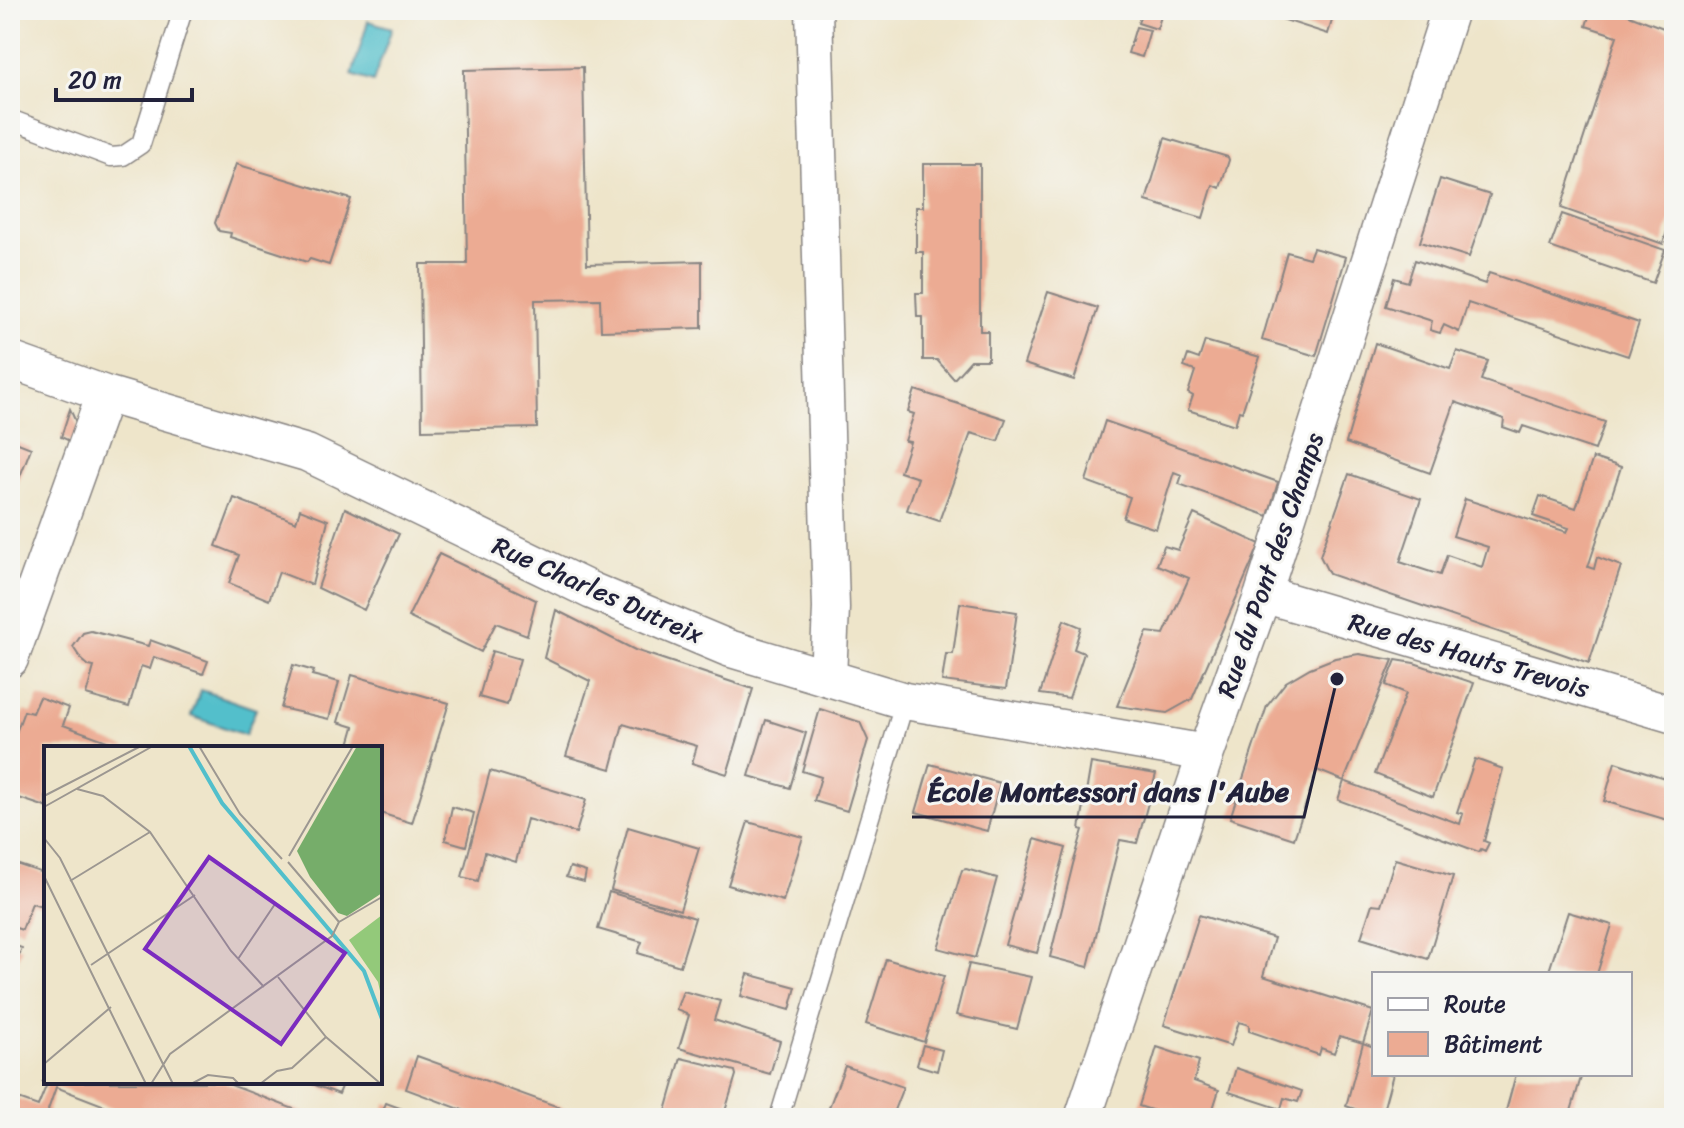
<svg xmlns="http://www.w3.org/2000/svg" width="1684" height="1128" font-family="Sriracha,sans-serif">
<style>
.water{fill:#52bfcb;stroke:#3a7083;stroke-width:2}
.building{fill:#ecab93}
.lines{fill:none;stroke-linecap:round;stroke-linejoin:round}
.lane-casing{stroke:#888482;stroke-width:21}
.street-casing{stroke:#888482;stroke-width:39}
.lane{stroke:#fff;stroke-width:18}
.street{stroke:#fff;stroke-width:36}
.labels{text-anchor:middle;stroke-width:6;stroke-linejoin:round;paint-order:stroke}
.street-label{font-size:26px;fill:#22223b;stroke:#f6f6f2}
.inset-river{fill:none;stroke:#52bfcb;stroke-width:4}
.inset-road{fill:none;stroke:#9c9791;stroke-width:2}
.view{fill:#7b2cbf;fill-opacity:0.15;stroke:#7b2cbf;stroke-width:4}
.inset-edge{fill:none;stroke:#22223b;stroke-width:4}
.leader{fill:none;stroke:#22223b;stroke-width:3}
.callout-dot{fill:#22223b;stroke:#f6f6f2;stroke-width:3}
.callout-label{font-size:28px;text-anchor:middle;font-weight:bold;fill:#22223b;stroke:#f6f6f2;stroke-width:6;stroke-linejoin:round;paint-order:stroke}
</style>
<rect width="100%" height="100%" fill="#f6f6f2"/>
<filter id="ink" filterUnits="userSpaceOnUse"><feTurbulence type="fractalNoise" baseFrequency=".0125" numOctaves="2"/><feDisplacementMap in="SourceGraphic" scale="16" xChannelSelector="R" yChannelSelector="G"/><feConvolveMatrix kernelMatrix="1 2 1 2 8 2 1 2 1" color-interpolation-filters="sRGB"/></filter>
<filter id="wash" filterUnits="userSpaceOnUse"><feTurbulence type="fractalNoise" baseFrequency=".006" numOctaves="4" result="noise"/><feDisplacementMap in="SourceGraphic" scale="32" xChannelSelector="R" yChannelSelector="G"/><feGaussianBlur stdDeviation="1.8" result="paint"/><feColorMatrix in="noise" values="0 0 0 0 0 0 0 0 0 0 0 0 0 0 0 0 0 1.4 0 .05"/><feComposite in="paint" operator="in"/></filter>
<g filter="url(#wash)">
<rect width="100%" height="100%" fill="#eee5ca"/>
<path class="water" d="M368 21 392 28 373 82 352 75Z
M201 690 256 709 245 735 191 716Z"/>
<g id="blocks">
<path class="building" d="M1142 10H1163L1157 29 1138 23Z
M1271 10H1335L1328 34 1269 15Z
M1591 10H1616L1674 32V209L1663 244 1561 208 1617 36 1586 26Z
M1136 27 1150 30 1142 57 1128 53Z
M583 67 587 264 702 261V328L601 331 600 299 535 300 537 428 422 430 420 264H467L464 70Z
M1165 138 1228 157 1229 160 1220 188 1213 185 1203 218 1146 201Z
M236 164 351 199 329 265 310 259 307 262 230 237 231 233 219 231 215 223Z
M923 164H980V331H988V360H971L954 379 937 360H923V317H917L916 293H923V252H916V207H923Z
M1440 179 1490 195 1469 257 1420 242Z
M1562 214 1665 250 1653 283 1550 247Z
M1313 248 1346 257 1316 356 1262 340 1287 252 1309 258Z
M1415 260 1485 284 1489 273 1639 323 1628 356 1468 303 1459 332 1444 325 1440 333 1430 330 1432 321 1386 306 1394 278 1408 282Z
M1048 292 1098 308 1074 380 1024 364Z
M1205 341 1260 357 1242 412 1239 411 1235 425 1188 410 1193 396 1188 393 1195 371 1184 367 1188 355 1199 359Z
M1375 343 1450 369 1457 351 1488 361 1481 380 1605 422 1595 450 1523 426 1520 433 1503 427 1504 419 1455 402 1430 473 1346 443Z
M915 390 1006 419 998 441 971 433 939 521 907 510 918 478 900 472 910 442 905 441 914 414 908 412Z
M70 409 79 429 74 443 61 437Z
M1105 421 1278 482 1268 516 1179 484 1182 475 1174 472 1156 529 1123 518 1130 497 1086 481Z
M13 441 31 448 10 502V448Z
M1593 458 1621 467 1588 567 1594 569 1597 557 1621 566 1589 663 1329 574 1320 556 1349 474 1421 499 1400 562 1440 575 1447 555 1482 567 1488 547 1453 536 1465 499 1567 532 1569 528 1533 516 1540 496 1576 508Z
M234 498 296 522 300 509 328 520 312 585 279 572 269 600 229 583 239 555 216 546Z
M345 508 399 534 364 610 318 588Z
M1194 514 1260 544 1192 699 1167 713 1117 706 1147 632 1164 634 1189 578 1157 565 1164 546 1178 550Z
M439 554 536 600 527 635 496 623 481 652 408 617Z
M960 603 1017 612 1006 689 942 681 946 654H953Z
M556 610 635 650 753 689 727 774 692 763 697 746 623 724 611 769 566 756 590 681 544 658Z
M1064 620 1081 627 1074 649 1084 653 1069 698 1040 694Z
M91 631 148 646 150 640 208 661 203 674 154 657 150 669 141 666 129 707 86 695 94 667 89 666 81 659 73 647 83 633Z
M492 651 520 659 507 705 479 697Z
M1359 654 1393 660 1344 781 1317 770 1294 839 1230 818 1267 706 1286 682 1310 668 1335 658Z
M1396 660 1414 663 1474 683 1433 797 1375 774 1406 693 1386 685Z
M293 665 314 671 312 675 339 682 329 719 281 708Z
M352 675 449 703 412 823 380 813V748H348L354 727 338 722Z
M39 697 69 708 63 725 126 748H46V807L10 795V749L24 711 32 713Z
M820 709 860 722 868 740 847 811 814 801 821 777 802 771Z
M766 720 806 733 790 788 749 776Z
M1475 759 1503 769 1484 841 1489 843 1485 851 1481 849 1479 852 1338 800 1344 781 1460 824 1463 814 1457 812Z
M1615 762 1674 781V822L1604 801Z
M1091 763 1156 774 1137 843 1120 840 1088 967 1050 957 1073 864 1083 830 1080 829Z
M930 764 1000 783 987 831 916 812Z
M490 771 586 800 576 833 527 819 516 862 485 852 478 881 462 877Z
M452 807 474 813 466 846 445 840Z
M748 822 803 837 783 901 728 885Z
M628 827 699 848 680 910 611 890Z
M1035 839 1066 848 1037 953 1005 945Z
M1395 859 1453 876 1428 959 1361 938 1372 904 1381 905Z
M10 862 46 874V893L42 906 32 903 22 930 10 926Z
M570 867 586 872 584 882 566 877Z
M966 869 997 878 975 958 938 948 962 870Z
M609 892 695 918 680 966 638 953 642 942 598 929Z
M1568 912 1612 925 1597 974H1548Z
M1199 915 1274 938 1263 976 1373 1011 1363 1043 1340 1036 1334 1053 1321 1048 1319 1055 1249 1031V1025L1239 1022 1231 1046 1164 1025Z
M10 944 22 948 10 978Z
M886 959 944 976 924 1042 866 1024Z
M969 964 1031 977 1017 1029 956 1015Z
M748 974 796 987 790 1010 741 996Z
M683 991 720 1001 714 1020 780 1041 770 1074 679 1048 689 1015 676 1010Z
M1363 1043 1374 1047V1074H1393L1381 1118 1346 1106Z
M923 1045 942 1050 937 1071 917 1065Z
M1157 1047 1199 1061 1194 1081 1219 1090 1210 1118H1176L1139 1106Z
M417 1056 589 1118H484L406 1089Z
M681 1058 735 1071 736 1075 723 1118H664Z
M845 1066 903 1087 891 1118H825Z
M1236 1068 1302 1091 1298 1102 1284 1098 1281 1109 1229 1092Z
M1516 1074H1582L1569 1118H1504Z
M44 1082H223L307 1114 306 1118H136L56 1087 48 1110 49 1111 46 1118H10V1096L38 1106 47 1084Z
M307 1082H344L339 1094Z
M386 1103 427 1118H380Z"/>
</g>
</g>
<g filter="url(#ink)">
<use href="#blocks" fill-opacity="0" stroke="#888482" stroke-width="2"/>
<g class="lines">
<g class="lane-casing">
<path id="lane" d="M10 119 111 157 123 156 141 144 183 10
M779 1118 905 701"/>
</g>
<g class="street-casing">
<path id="street" d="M814 10 831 608 828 678
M10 360 105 394 307 453 592 591 728 648 905 701 1206 753
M1263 594 1674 715
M10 659 105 394
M1083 1118 1206 753 1263 594 1450 10"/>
</g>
<use href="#lane" class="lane"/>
<use href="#street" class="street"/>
</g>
</g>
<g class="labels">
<g class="street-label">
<text transform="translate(1270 565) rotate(-71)" y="9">Rue du Pont des Champs</text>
<text transform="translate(598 590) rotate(24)" y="9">Rue Charles Dutreix</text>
<text transform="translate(1469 655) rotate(16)" y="9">Rue des Hauts Trevois</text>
</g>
</g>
<g transform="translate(44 746)">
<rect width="338" height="338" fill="#eee5ca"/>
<path d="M338 169V254L334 236 305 194Z" fill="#93c97a"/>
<path d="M313 0H338V147L303 170 294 167 266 131 253 105Z" fill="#76ad6a"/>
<path class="inset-river" d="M145 0 178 57 320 225 338 273"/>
<path class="inset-road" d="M155 0 196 68 238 113M33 43 59 50 106 86 187 205 220 241M0 50 97 0M0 61 109 0M0 92 16 112 129 338M245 110 309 0M244 116 295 176M0 130 102 338M26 135 106 86M295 176 338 151M194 213 231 158M47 219 151 149M234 231 282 291 337 338M0 318 67 261M107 338 126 308 288 190 295 176M147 338 164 329 189 332 195 338M216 338 233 325 248 322 282 291"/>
<path class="view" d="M165 111 301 207 237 298 101 203Z"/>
<rect width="338" height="338" class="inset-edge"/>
</g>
<path class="leader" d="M1337 679L1304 817H912"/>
<circle class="callout-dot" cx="1337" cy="679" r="8"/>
<g class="callout-label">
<text x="1108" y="801">École Montessori dans l'Aube</text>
</g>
<rect width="1684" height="1128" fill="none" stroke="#f6f6f2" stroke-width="40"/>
<rect x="1372" y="972" width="260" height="104" fill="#f6f6f2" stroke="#a1a1a9" stroke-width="2"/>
<rect x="1388" y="998" width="40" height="12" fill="#ffffff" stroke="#a1a1a9" stroke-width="2"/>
<text x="1444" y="1012" font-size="24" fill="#22223b">Route</text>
<rect x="1388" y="1032" width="40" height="24" fill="#ecab93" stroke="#a1a1a9" stroke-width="2"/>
<text x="1444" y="1052" font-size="24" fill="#22223b">Bâtiment</text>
<path d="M56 88v12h136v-12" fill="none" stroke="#22223b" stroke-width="4"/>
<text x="68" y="88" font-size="24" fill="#22223b" stroke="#f6f6f2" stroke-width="6" paint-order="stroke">20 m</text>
</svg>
